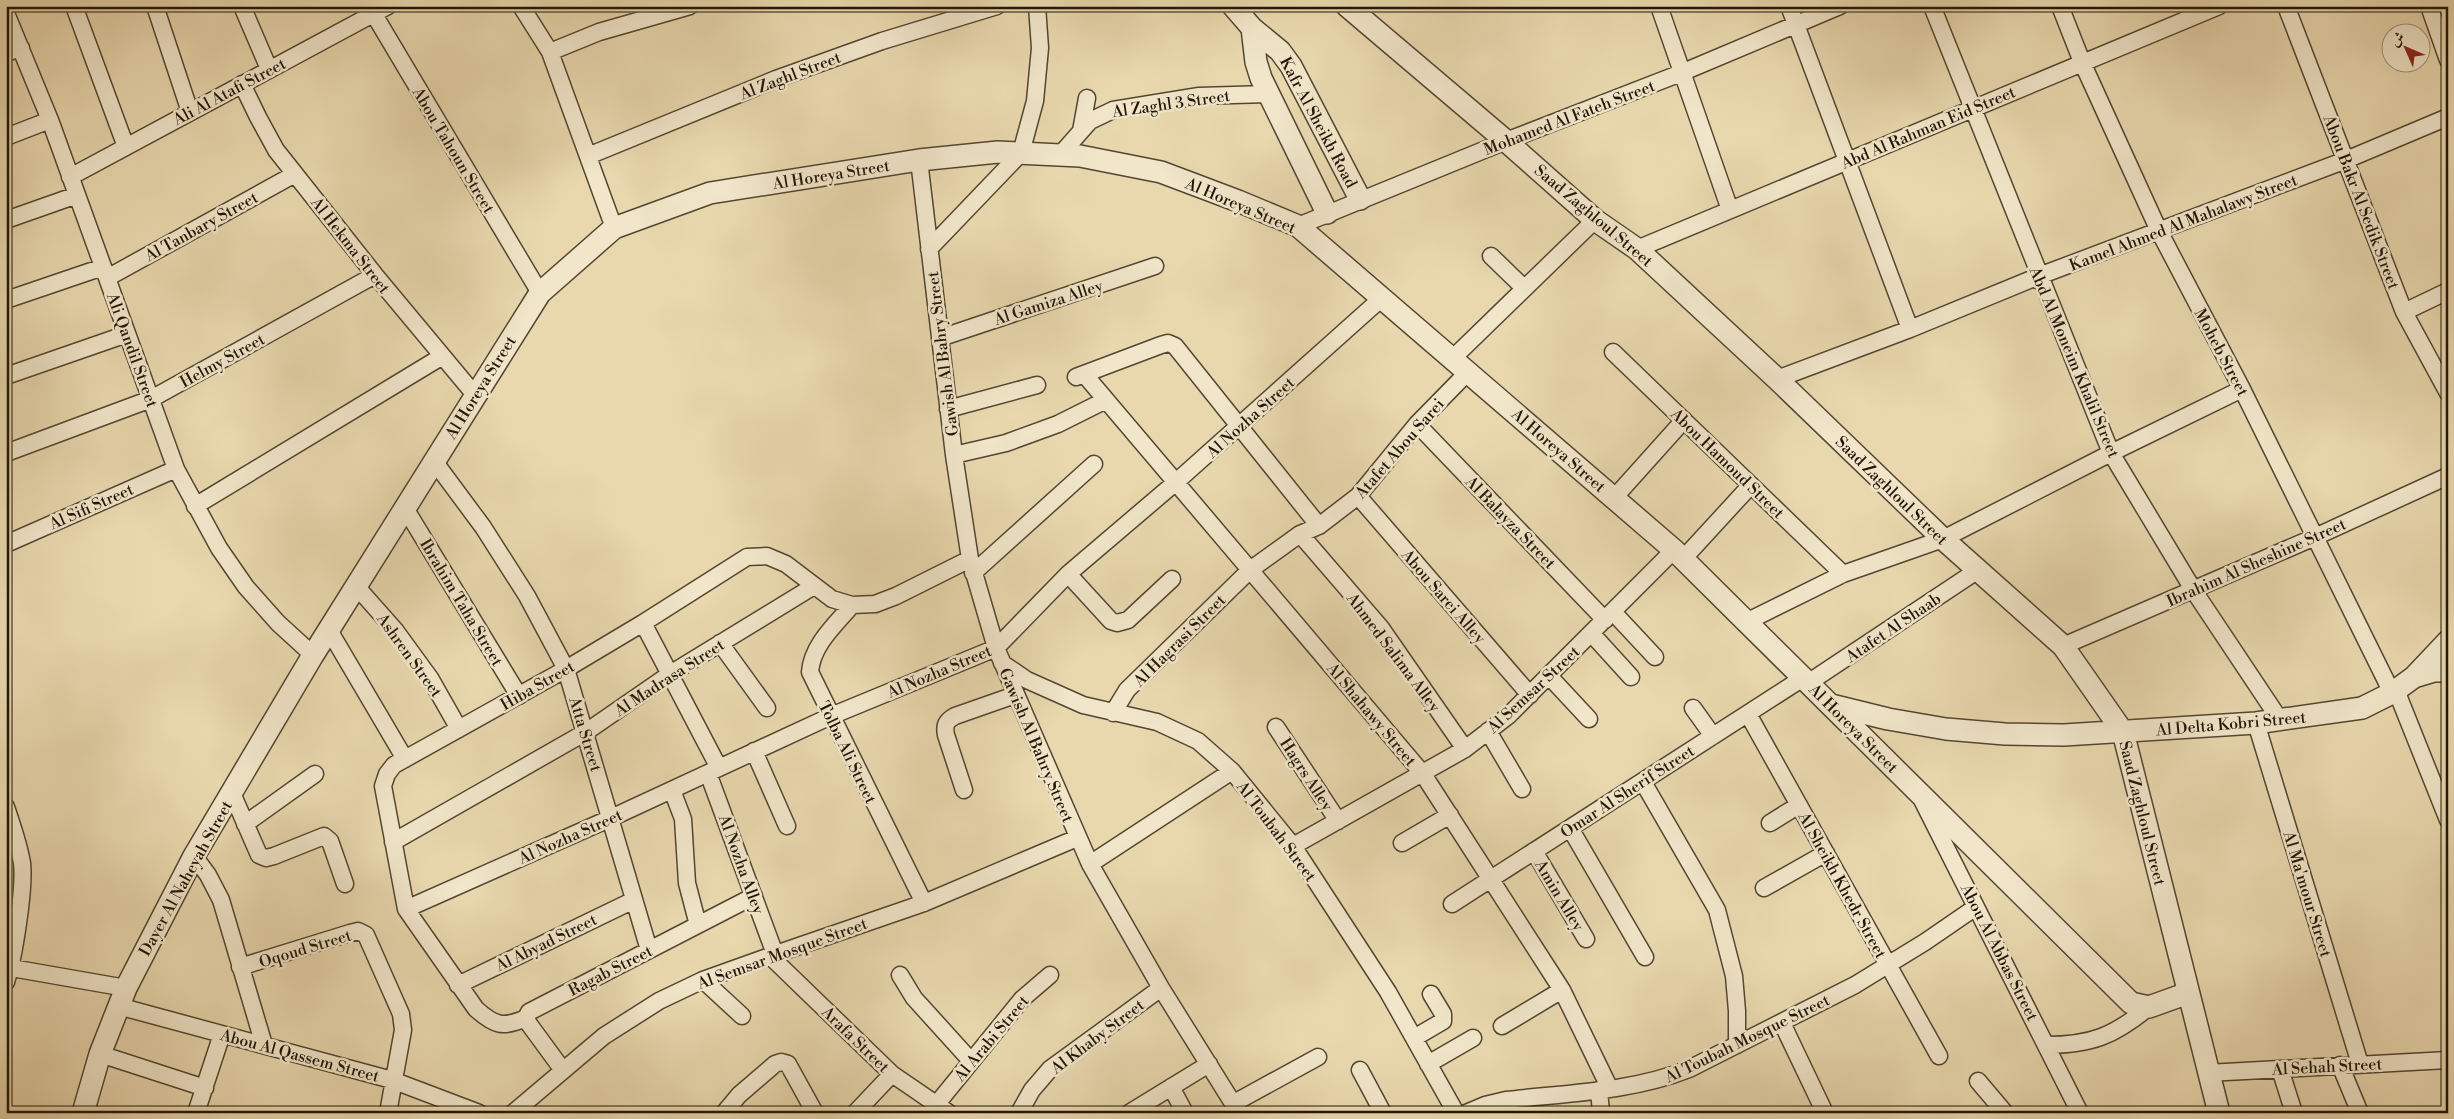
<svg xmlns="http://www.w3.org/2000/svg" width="2454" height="1119" font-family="'Libre Bodoni',Amiri,serif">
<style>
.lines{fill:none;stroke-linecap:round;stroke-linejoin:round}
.minor-casing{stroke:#534631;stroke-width:19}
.tertiary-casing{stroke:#534631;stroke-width:24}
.minor{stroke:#f1e6ca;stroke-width:16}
.tertiary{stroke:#f1e6ca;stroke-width:21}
.labels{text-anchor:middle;stroke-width:5;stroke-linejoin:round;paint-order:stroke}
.street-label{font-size:16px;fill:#211607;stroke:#f1e6ca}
</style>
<rect width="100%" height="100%" fill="#e9d8ae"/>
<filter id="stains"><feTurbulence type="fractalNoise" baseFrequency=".004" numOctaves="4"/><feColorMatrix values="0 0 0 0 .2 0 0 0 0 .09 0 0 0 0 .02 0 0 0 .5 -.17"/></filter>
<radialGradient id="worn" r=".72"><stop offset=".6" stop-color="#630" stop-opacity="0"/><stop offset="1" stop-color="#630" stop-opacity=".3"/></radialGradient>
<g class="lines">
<g class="minor-casing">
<path id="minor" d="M74 6 126 147
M155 6 190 112
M242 6 269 69
M369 6 540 293
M521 6 550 52 614 228
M1659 6 1730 210
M1789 6 1910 329
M1932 6 2111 453 2194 591 2280 720
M2060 6 2082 62 2159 231 2242 389 2392 693
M2286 6 2404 312 2448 393
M2429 6 2448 60
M6 13 50 120 176 469 219 548 246 587 278 623 313 655
M550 52 599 32 690 6
M6 53 21 48
M242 84 258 117 276 150 375 275 475 395
M1081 131 1087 98
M6 137 50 120
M1060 155 1090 121 1113 110 1199 96 1268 94
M588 156 776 79 882 41 997 6
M919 160 954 455 970 559 996 648 1090 864 1161 988 1239 1113
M70 177 388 6
M6 220 77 195
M1298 226 1506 141 1681 73 1840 6
M929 249 1021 153 1035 101 1040 48 1037 6
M1637 249 2219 6
M1491 256 1524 288
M107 278 295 174
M6 300 103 267
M2404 312 2448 291
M940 338 1155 266
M1613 352 1843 574
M1453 358 1595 220
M1084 374 1423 774 1562 990 1610 1089
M6 376 127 334
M1076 377 1161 345 1168 343 1175 346 1319 526
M1777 379 1910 329 2039 276 2346 160 2448 117
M948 409 1037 385
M1417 424 1605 620
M6 453 151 399 375 275
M954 455 1006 443 1058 424 1106 400
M434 461 483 527 527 596 566 669 649 950
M1358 496 1530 695
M1614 498 1684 420
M195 506 441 357
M405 508 519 696
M1300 534 1381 628 1465 749
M6 544 176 469
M1683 559 1751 485
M973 573 1094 464
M1068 574 1111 621 1117 623 1128 620 1172 579
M356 586 395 630 430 678 459 729
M852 605C835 625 812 645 810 672L924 903
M1613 612 1655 657
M1746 622 1843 574 1943 539 2111 453 2242 389
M643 623 719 768
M329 630 405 759
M1591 633 1631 677
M720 643 767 708
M2063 646 2315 537 2448 476
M1002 663 1027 680 1083 705 1157 722 1198 741 1232 771 1293 846 1388 992 1456 1113
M1549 676 1589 719
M1808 683 1978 570
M2396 690 2448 820
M1693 708 1713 736
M1113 713 1127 690 1250 570 1300 534 1319 526 1358 496 1417 424 1469 371
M1748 714 1939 1056
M2256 723 2360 1064
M1276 727 1338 821
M1488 731 1522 789
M754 751 787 826
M708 773 775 954
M1643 782 1717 910 1734 976 1737 1011V1045
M672 790 683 819 687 883 698 925
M964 790 946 735C944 725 946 721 955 716L1015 695
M232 793 259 855 266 858 274 856 324 836 330 841 345 884
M1923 802 2080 1113
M6 807C12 825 19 844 22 863 25 888 14 957 6 982
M1770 823 1799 805
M245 824 315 774
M1570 828 1645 957
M393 842 586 732 670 674 814 586
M1402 843 1450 815
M1293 846 1465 749 1508 716 1674 550
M1534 851 1586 939
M194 856 208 875 221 900 264 1045
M1090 864 1232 771
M1764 888 1826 853
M1452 904 1803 678
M406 909 611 818 831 716 996 648 1068 574 1176 482 1383 297
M770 956 892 1074 949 1113
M6 967 126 988
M240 967 350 933 358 931 366 935 401 1014 403 1030 388 1113
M900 975 914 998 971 1061
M703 980 742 1016
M458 985 634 900
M118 1006 392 1080 479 1113
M526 1018C503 1028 495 1026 476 1009L406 909 383 786 387 774 394 765 566 669 643 623 747 557 767 556 786 564 832 599 852 605 875 604 896 596 970 559
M1782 1023 1825 1113
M1502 1026 1562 990
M1414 1038 1443 1021V1014L1431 994
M2046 1045C2091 1045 2114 1036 2149 1007
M100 1054 205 1088
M1428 1064 1473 1038
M2340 1065 2360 1113
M562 1069 529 1024 526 1018 529 1012 754 896
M2280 1069 2294 1113
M1360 1070 1383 1113
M2207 1073 2448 1060
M1978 1081 2005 1113
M1171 1087 1185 1113
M1599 1090 1601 1113
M1234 1103 1318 1057
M936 1105 1022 999 1050 975
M196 1113 222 1034
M513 1113 604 1036 659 1001 703 980 770 956 924 903 1077 838
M724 1113 739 1095 775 1064 781 1062 788 1064 815 1113
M855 1113 892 1074
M1019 1113 1032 1090 1050 1069 1161 988
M1129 1113 1209 1064
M1466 1113 1485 1105 1506 1100C1568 1093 1631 1092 1689 1069L1855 985 1925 942 1976 907"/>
</g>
<g class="tertiary-casing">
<path id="tertiary" d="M1233 6 1252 28 1280 51 1291 66 1360 199
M1347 6 1506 141 1595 220 1637 249 1777 379 1943 539 2063 646 2123 732 2219 1113
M1252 28 1256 62 1261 78 1327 213
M2414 677 2434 671H2448
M1831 705 1888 719 1946 729 2005 734 2064 735 2256 723 2362 708 2392 693 2414 677 2448 641
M83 1113 100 1054 126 988 194 856 313 655 540 293 614 228 710 193 919 160 998 152 1080 156 1161 172 1238 201 1298 226 1674 550 2131 1003 2149 1007 2188 993"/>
</g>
<use href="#minor" class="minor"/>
<use href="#tertiary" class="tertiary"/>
</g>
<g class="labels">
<g class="street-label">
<text transform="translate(790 75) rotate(-21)" y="6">Al Zaghl Street</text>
<text transform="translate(229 91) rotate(-28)" y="6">Ali Al Atafi Street</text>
<text transform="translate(1171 103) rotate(-8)" y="6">Al Zaghl 3 Street</text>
<text transform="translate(1569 117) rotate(-21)" y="6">Mohamed Al Fateh Street</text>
<text transform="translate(1319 122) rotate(62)" y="6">Kafr Al Sheikh Road</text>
<text transform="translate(1928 127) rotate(-23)" y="6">Abd Al Rahman Eid Street</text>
<text transform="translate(454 150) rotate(59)" y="6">Abou Tahoun Street</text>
<text transform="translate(831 174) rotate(-9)" y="6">Al Horeya Street</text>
<text transform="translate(2362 202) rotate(69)" y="6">Abou Bakr Al Sedik Street</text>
<text transform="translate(1241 205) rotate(23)" y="6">Al Horeya Street</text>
<text transform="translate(1594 215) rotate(40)" y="6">Saad Zaghloul Street</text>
<text transform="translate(2183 222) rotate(-21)" y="6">Kamel Ahmed Al Mahalawy Street</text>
<text transform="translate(201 226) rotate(-29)" y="6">Al Tanbary Street</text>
<text transform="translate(351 245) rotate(52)" y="6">Al Hekma Street</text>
<text transform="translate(1048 302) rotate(-18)" y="6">Al Gamiza Alley</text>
<text transform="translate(133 350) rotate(70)" y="6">Ali Qandil Street</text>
<text transform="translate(2222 352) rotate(62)" y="6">Moheb Street</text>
<text transform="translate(942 354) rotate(-97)" y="6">Gawish Al Bahry Street</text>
<text transform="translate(222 360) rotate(-29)" y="6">Helmy Street</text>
<text transform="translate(2075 362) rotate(67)" y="6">Abd Al Moneim Khalil Street</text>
<text transform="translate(480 387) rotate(-58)" y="6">Al Horeya Street</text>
<text transform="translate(1250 417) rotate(-42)" y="6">Al Nozha Street</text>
<text transform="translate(1399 448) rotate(-49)" y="6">Atafet Abou Sarei</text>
<text transform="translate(1559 450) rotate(41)" y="6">Al Horeya Street</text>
<text transform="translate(1728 463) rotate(44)" y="6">Abou Hamoud Street</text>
<text transform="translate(1892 490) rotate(44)" y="6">Saad Zaghloul Street</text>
<text transform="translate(91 506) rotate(-24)" y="6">Al Sifi Street</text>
<text transform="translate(1511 522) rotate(46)" y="6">Al Balayza Street</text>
<text transform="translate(2256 562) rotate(-24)" y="6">Ibrahim Al Sheshine Street</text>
<text transform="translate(1444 596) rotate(49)" y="6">Abou Sarei Alley</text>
<text transform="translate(462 602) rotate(59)" y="6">Ibrahim Taha Street</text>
<text transform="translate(1893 627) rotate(-34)" y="6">Atafet Al Shaab</text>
<text transform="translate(1179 640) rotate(-45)" y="6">Al Hagrasi Street</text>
<text transform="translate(1394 652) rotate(53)" y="6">Ahmed Salima Alley</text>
<text transform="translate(410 655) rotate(54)" y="6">Ashren Street</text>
<text transform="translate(939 671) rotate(-23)" y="6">Al Nozha Street</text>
<text transform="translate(669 677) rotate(-33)" y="6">Al Madrasa Street</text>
<text transform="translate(537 685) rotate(-30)" y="6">Hiba Street</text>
<text transform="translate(1533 689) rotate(-43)" y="6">Al Semsar Street</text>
<text transform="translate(1372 714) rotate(50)" y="6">Al Shahawy Street</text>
<text transform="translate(2231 723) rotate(-5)" y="6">Al Delta Kobri Street</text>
<text transform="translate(1854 728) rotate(45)" y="6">Al Horeya Street</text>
<text transform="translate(586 734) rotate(73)" y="6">Atta Street</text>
<text transform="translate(1037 745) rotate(67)" y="6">Gawish Al Bahry Street</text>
<text transform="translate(848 752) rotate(64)" y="6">Tolba Ali Street</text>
<text transform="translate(1307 774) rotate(57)" y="6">Hagrs Alley</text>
<text transform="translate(1627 791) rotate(-33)" y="6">Omar Al Sherif Street</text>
<text transform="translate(2143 813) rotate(76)" y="6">Saad Zaghloul Street</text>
<text transform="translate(1277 831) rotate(53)" y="6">Al Toubah Street</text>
<text transform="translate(570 836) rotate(-24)" y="6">Al Nozha Street</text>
<text transform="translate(742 864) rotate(70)" y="6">Al Nozha Alley</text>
<text transform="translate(185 878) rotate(-61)" y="6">Dayer Al Naheyah Street</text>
<text transform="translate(1843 885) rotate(61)" y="6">Al Sheikh Khedr Street</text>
<text transform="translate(2308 894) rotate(73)" y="6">Al Ma'mour Street</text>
<text transform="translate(1560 895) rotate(59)" y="6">Amin Alley</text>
<text transform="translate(546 942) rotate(-26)" y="6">Al Abyad Street</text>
<text transform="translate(305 948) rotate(-17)" y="6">Oqoud Street</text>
<text transform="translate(2000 952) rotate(63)" y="6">Abou Al Abbas Street</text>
<text transform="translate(782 953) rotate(-20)" y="6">Al Semsar Mosque Street</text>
<text transform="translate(610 970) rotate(-27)" y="6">Ragab Street</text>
<text transform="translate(1097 1036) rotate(-37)" y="6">Al Khaby Street</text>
<text transform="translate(991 1038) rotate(-50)" y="6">Al Arabi Street</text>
<text transform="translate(1747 1038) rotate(-26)" y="6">Al Toubah Mosque Street</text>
<text transform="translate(856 1039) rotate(44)" y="6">Arafa Street</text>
<text transform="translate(300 1055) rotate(15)" y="6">Abou Al Qassem Street</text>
<text transform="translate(2327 1066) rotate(-3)" y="6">Al Sehah Street</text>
</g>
</g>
<rect width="2454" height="1119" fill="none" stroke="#e9d8ae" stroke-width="25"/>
<rect x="8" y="8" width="2439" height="1104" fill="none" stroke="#211607" stroke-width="2.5"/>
<rect x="12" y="12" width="2429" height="1094" fill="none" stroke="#211607"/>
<g transform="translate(2406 48) rotate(315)"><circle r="24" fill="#f1e6ca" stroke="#9e937c"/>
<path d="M0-4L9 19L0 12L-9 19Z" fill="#8f2418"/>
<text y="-8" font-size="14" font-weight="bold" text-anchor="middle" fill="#211607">ش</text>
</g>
<rect width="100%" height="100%" filter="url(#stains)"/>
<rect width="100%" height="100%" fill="url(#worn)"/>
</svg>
